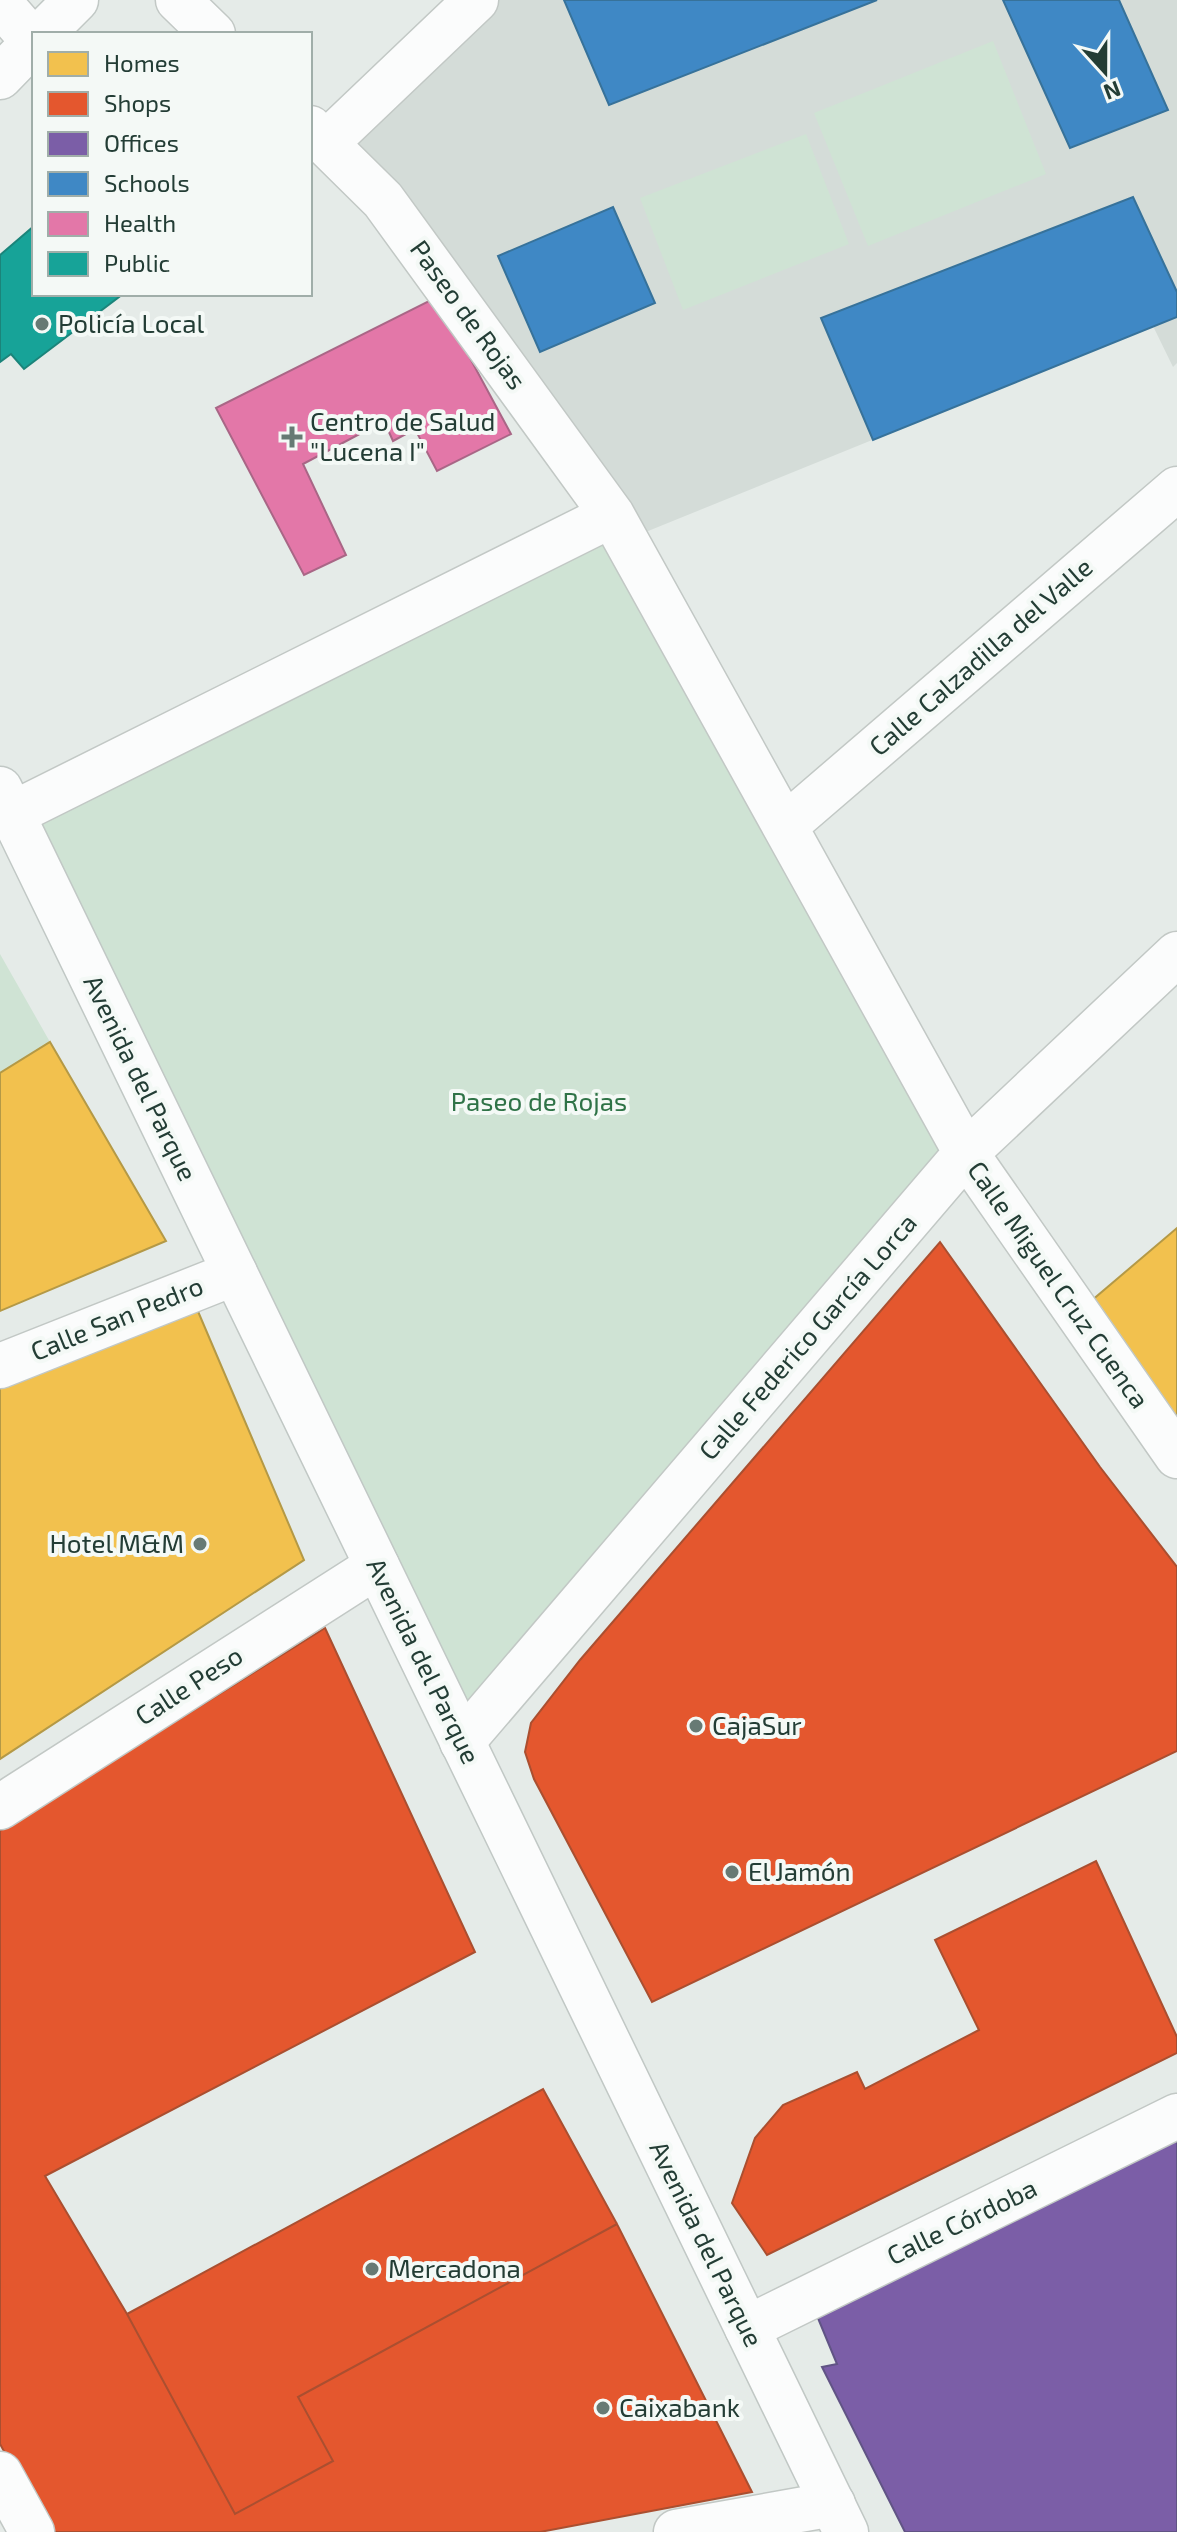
<svg xmlns="http://www.w3.org/2000/svg" width="1177" height="2532" font-family="'Exo 2',sans-serif">
<style>
.built{fill:#d4dcd8}
.green{fill:#cfe3d4}
.homes{fill:#f2c14e;stroke:#b49946;stroke-width:2}
.shops{fill:#e4572e;stroke:#aa4f30;stroke-width:2}
.offices{fill:#7b5ea7;stroke:#615485;stroke-width:2}
.schools{fill:#3f88c5;stroke:#37729a;stroke-width:2}
.health{fill:#e377a8;stroke:#a96686;stroke-width:2}
.public{fill:#17a398;stroke:#1b847a;stroke-width:2}
.lines{fill:none;stroke-linecap:round;stroke-linejoin:round}
.street-casing{stroke:#c2c8c5;stroke-width:47}
.secondary-casing{stroke:#c1c8c5;stroke-width:47}
.street{stroke:#fbfcfc;stroke-width:44}
.secondary{stroke:#fbfcfc;stroke-width:44}
.poi-dot{fill:#677a74;stroke:#f4f9f6;stroke-width:3}
.labels{text-anchor:middle;stroke-width:8;stroke-linejoin:round;paint-order:stroke}
.street-label{font-size:26px;fill:#233d35;stroke:#f4f9f6}
.poi-label{font-size:26px;fill:#233d35;stroke:#f4f9f6;text-anchor:start}
.park-label{font-size:26px;fill:#2f7347;stroke:#f4f9f6}
</style>
<rect width="100%" height="100%" fill="#e5ebe8"/>
<path class="built" d="M476 0H1177V363L1173 367 1153 326 626 540 326 143Z"/>
<path class="green" d="M993 41 1046 174 868 246 814 113Z
M806 134 849 244 683 310 640 198Z
M612 515 966 1153 462 1742 12 814Z
M0 954 50 1042 0 1073Z"/>
<path class="homes" d="M50 1042 166 1241 0 1311V1073Z
M1177 1228V1456L1077 1313Z
M194 1302 304 1560 0 1759V1381Z"/>
<path class="shops" d="M940 1242 1100 1467 1177 1567V1751L652 2002 534 1779 525 1752 531 1723 580 1660Z
M325 1628 475 1952 45 2176 127 2314 235 2514 333 2461 298 2397 617 2224 752 2492 540 2532H48L0 2444V1831Z
M1096 1861 1177 2037V2053L767 2255 732 2203 755 2138 783 2105 857 2072 865 2089 979 2030 935 1940Z
M543 2089 617 2224 298 2397 333 2461 235 2514 127 2314Z"/>
<path class="offices" d="M1177 2141V2532H905L822 2367 837 2364 815 2311Z"/>
<path class="schools" d="M564 0H877L609 105Z
M1003 0H1119L1168 110 1070 148Z
M1133 197 1177 292V317L873 440 821 318Z
M613 207 655 303 540 352 498 256Z"/>
<path class="health" d="M437 297 511 434 437 471 415 429 393 441 384 421 303 464 346 555 304 575 216 408Z"/>
<path class="public" d="M34 226V294H123L24 369 11 354 0 362V255Z"/>
<g class="lines">
<g class="street-casing">
<path id="street" d="M178 0 213 34
M0 3 34 42
M310 128 383 200 612 515 966 1153 1177 1456
M326 143 476 0
M12 814 612 515
M785 826 1177 489
M0 1366 235 1273
M462 1742 966 1153 1177 954
M0 1807 377 1566
M747 2328 1177 2116
M0 2474 32 2532
M676 2532 833 2504"/>
</g>
<g class="secondary-casing">
<path id="secondary" d="M42 34 76 0
M0 77 34 42
M0 789 846 2532"/>
</g>
<use href="#street" class="street"/>
<use href="#secondary" class="secondary"/>
</g>
<g class="poi-dot">
<circle cx="42" cy="324" r="8"/>
<path d="M288 425h8v8h8v8h-8v8h-8v-8h-8v-8h8z"/>
<circle cx="200" cy="1544" r="8"/>
<circle cx="696" cy="1726" r="8"/>
<circle cx="732" cy="1872" r="8"/>
<circle cx="372" cy="2269" r="8"/>
<circle cx="603" cy="2408" r="8"/>
</g>
<g class="labels">
<g class="street-label">
<text transform="translate(468 315) rotate(54)" y="9">Paseo de Rojas</text>
<text transform="translate(981 657) rotate(-41)" y="9">Calle Calzadilla del Valle</text>
<text transform="translate(140 1078) rotate(64)" y="9">Avenida del Parque</text>
<text transform="translate(1058 1285) rotate(55)" y="9">Calle Miguel Cruz Cuenca</text>
<text transform="translate(117 1319) rotate(-22)" y="9">Calle San Pedro</text>
<text transform="translate(808 1337) rotate(-49)" y="9">Calle Federico García Lorca</text>
<text transform="translate(423 1661) rotate(64)" y="9">Avenida del Parque</text>
<text transform="translate(189 1686) rotate(-33)" y="9">Calle Peso</text>
<text transform="translate(962 2222) rotate(-26)" y="9">Calle Córdoba</text>
<text transform="translate(706 2244) rotate(64)" y="9">Avenida del Parque</text>
</g>
<g class="poi-label">
<text x="58" y="333">Policía Local</text>
<text x="310" y="431">Centro de Salud<tspan x="310" dy="30">"Lucena I"</tspan></text>
<text x="184" y="1553" text-anchor="end">Hotel M&amp;M</text>
<text x="712" y="1735">CajaSur</text>
<text x="748" y="1881">El Jamón</text>
<text x="388" y="2278">Mercadona</text>
<text x="619" y="2417">Caixabank</text>
</g>
<g class="park-label">
<text x="539" y="1111">Paseo de Rojas</text>
</g>
</g>
<rect x="32" y="32" width="280" height="264" fill="#f4f9f6" stroke="#a0aea9" stroke-width="2"/>
<rect x="48" y="52" width="40" height="24" fill="#f2c14e" stroke="#a0aea9" stroke-width="2"/>
<text x="104" y="72" font-size="24" fill="#233d35">Homes</text>
<rect x="48" y="92" width="40" height="24" fill="#e4572e" stroke="#a0aea9" stroke-width="2"/>
<text x="104" y="112" font-size="24" fill="#233d35">Shops</text>
<rect x="48" y="132" width="40" height="24" fill="#7b5ea7" stroke="#a0aea9" stroke-width="2"/>
<text x="104" y="152" font-size="24" fill="#233d35">Offices</text>
<rect x="48" y="172" width="40" height="24" fill="#3f88c5" stroke="#a0aea9" stroke-width="2"/>
<text x="104" y="192" font-size="24" fill="#233d35">Schools</text>
<rect x="48" y="212" width="40" height="24" fill="#e377a8" stroke="#a0aea9" stroke-width="2"/>
<text x="104" y="232" font-size="24" fill="#233d35">Health</text>
<rect x="48" y="252" width="40" height="24" fill="#17a398" stroke="#a0aea9" stroke-width="2"/>
<text x="104" y="272" font-size="24" fill="#233d35">Public</text>
<g transform="translate(1105 72) rotate(159)" stroke="#f4f9f6" stroke-width="6" paint-order="stroke">
<path d="M0-6L14 30L0 20L-14 30Z" fill="#233d35"/>
<text y="-12" font-size="22" font-weight="bold" text-anchor="middle" fill="#233d35">N</text>
</g>
</svg>
